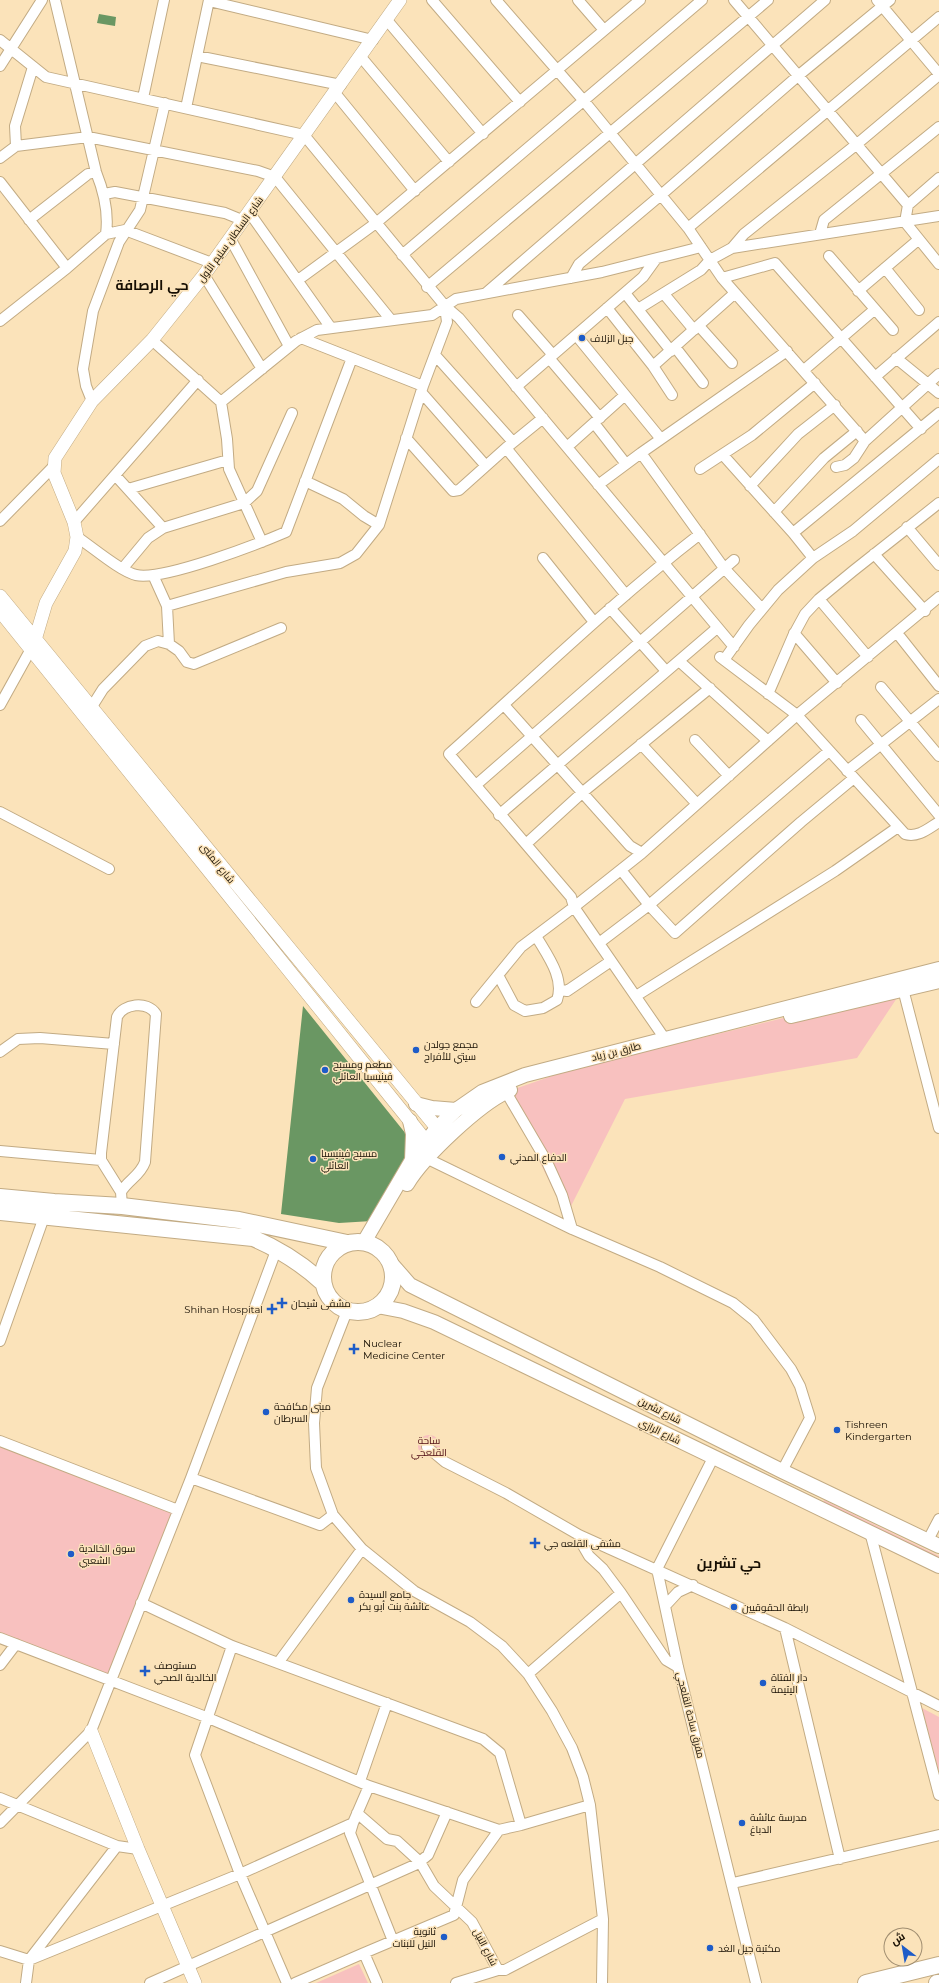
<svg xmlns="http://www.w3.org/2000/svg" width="939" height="1983" font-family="Montserrat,Cairo,sans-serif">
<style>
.green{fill:#f8c1bf}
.water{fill:#6a9763}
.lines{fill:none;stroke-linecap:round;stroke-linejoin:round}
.minor-casing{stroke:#c2ab84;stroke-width:12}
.tertiary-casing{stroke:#c2ab84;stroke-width:14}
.secondary-casing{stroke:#c2ab84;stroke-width:16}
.primary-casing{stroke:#c2ab84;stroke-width:18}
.minor{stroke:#fff;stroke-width:10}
.tertiary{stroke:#fff;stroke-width:13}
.secondary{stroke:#fff;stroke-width:14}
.primary{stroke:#fff;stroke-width:16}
.poi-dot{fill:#1e5cc8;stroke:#fbe3ba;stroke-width:1.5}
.labels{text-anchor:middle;stroke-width:3;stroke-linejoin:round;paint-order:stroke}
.street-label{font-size:10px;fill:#170f03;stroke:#fbe3ba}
.poi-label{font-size:10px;fill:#170f03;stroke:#fbe3ba;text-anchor:start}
.park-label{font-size:10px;fill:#4f0c13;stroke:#fbe3ba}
.district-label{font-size:14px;font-weight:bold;fill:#170f03;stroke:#fbe3ba}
</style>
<rect width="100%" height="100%" fill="#fbe3ba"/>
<path class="green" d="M903 989 857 1058 625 1099 566 1216 506 1092 555 1075 610 1060Z
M418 1446a11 11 0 1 1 22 0a11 11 0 1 1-22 0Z
M0 1441 178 1510 111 1680 0 1638Z
M824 1500 939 1556V1561L822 1505Z
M922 1708 939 1717V1772Z
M359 1964 368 1983H316Z"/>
<path class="water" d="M99 14 116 17 115 26 97 23Z
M303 1006 406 1134 408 1161 372 1221 339 1223 281 1214Z"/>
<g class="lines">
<g class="minor-casing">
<path id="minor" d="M432 0 520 102
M496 0 584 101 688 228 722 278 865 441
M578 0 604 30
M734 0 908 205 905 222 939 264
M877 0 939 74
M209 1 373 40
M386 19 483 134
M0 40 46 77 304 135 445 306 447 322 423 386 379 525 356 554 340 563 286 572 167 606
M197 56 341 85
M361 57 449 162
M0 66 42 0
M335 93 415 191
M143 98 164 0
M186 108 209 0
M16 146 15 126 33 67
M0 158 16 146 88 137 258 171 275 177 391 320
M0 182 67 268
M104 194 115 192 225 213 242 220
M908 205 939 178
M249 212 331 328
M29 220 88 174 96 172
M688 228 939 17
M106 234 125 230 212 263
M820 234 824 220 939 127
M230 238 289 346
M732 248 744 234 857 144 939 75
M402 255 702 0
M829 256 893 330
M885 268 919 310
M204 275 262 369
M571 278 579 264 661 195 799 75 890 0
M722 278 775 263 921 429
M298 280 376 223 640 0
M427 287 768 0
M858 291 918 240
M486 293 825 0
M625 293 671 351
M664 294 694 330
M445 306 459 318 734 647
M607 308 653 366 672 395
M638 309 701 270 710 260 732 248 939 216
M518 315 553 355
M0 321 67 268 106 234C109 212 104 192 96 172L55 0
M699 326 732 363
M576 335 661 439
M301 338 423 386
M152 340 221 402 296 341 317 330 432 315 456 299 602 272 701 247
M675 347 703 383
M435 355 513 442
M549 358 600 418
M896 358 939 393
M653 366 735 293
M804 370 874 310
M875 377 939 322
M516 387 643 277 656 259
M421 392 486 466
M92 401 86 386 83 369 93 311 119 242 140 210 165 103
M221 402 227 439 229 469 262 542
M594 423 626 464
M406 438 453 491 459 490 506 448 543 418
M567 447 625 395
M506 448 626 595
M641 453 724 568 762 609
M723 455 793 533 813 558
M836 467 845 465 854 458 865 441 939 374
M700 469 752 435 815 383
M115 475 163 528
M305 481 343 499 364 516 379 525
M598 485 641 453 787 351
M750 486 798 434 835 405
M128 489 228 460
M774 512 824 458 857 431
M0 521 53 467
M74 522 198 380
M907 527 939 565
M793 533 939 413
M77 537C91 546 121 572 136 575 163 581 258 544 286 532L352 358
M874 554 925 611
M543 558 594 622
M123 568 148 538 163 528 244 503 257 491 292 413
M153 575 167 606 169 644
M819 599 868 657
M610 608 666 671
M794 633 837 683
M897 633 939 686
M720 657 797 715 905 834C918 838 929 828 939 822
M724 660 749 625 778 590 813 558 853 531 939 459
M679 661 768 741
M881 687 939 756
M768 694 793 636 805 614 819 599 853 571 939 503
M0 705 31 649
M504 705 630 846 642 853 797 715 939 597
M91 708 103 689 145 646 158 641 169 644 179 651 187 662 194 664 281 628
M861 720 939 815
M695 740 729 776
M641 744 697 804
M847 771 939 699
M476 785 734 560
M0 812 109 869
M499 815 717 628
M526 844 583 792 710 688
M642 853 574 907 571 897 449 754C532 680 612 602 700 534
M621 870 649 905 675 933 801 822 854 778
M599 943 649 905 829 751
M498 975 514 1005 525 1011 543 1008 557 1000C565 978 547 955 536 936
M903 989 939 1128
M561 990 567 991 611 961
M636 996 835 871 898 827
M476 1002 521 947 574 907 665 1039
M0 1052 18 1039 40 1038 114 1044
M506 1092 547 1162 562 1195 572 1229 660 1267 733 1303 754 1320 791 1369 800 1386 810 1418 782 1471
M0 1151 101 1160
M428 1159 572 1229
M121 1192C128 1180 140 1176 145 1162L156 1014C147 1000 123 1004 117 1017L101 1153V1160L121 1192 122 1206
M347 1311 317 1388 314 1423 316 1468 333 1515 362 1549 414 1591 470 1622 502 1646 528 1674 552 1711 572 1748 583 1777 590 1805 603 1919 602 1983
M0 1341 44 1217
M0 1441 178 1510
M427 1447 445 1462 506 1493 579 1535 785 1628 939 1706
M714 1456 657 1569 678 1667 756 1983
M191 1478 320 1525 333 1515
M870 1532 939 1795
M579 1535 582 1544 589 1556 603 1569 621 1593 666 1660 678 1667
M928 1540 939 1519
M141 1603 232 1646 483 1739 500 1753 521 1825
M665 1606 678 1592 693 1585
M785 1628 840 1859
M0 1638 206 1717 369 1786 499 1830 521 1825 590 1805
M232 1646 195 1755 240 1874 287 1983
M278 1663 362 1549
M0 1665 16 1644
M528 1674 621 1593
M360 1781 387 1703
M0 1798 117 1846 138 1849
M357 1813 387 1839 397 1841 420 1862 434 1886 472 1922 498 1970
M0 1823 91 1731 191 1478 277 1248
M353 1823 350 1833 393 1941
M733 1883 939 1835
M0 1951 29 1960 240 1874 353 1823 369 1786
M364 1953 454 1915 463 1880 499 1830
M26 1983 29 1960 117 1846
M150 1983 417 1864 428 1855 447 1812
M295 1983 364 1953 377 1983
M456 1983 498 1970H505L603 1919"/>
</g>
<g class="tertiary-casing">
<path id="tertiary" d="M0 596 437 1128
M0 611 426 1141
M31 649 35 640 46 603 75 551 77 537 74 522 54 473 55 458 92 401 152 340 204 275 400 0
M91 1731 138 1849 195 1983"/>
</g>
<g class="secondary-casing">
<path id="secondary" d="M791 1016 939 981
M416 1104 432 1108 456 1110
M410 1121 413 1134 412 1160
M407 1184C424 1156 480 1103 510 1090
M364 1242 412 1160 437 1128 456 1110 482 1092 525 1075 939 969
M389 1261 410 1285 782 1471 939 1546
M377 1306 403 1311 434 1322 939 1566"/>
</g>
<g class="primary-casing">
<path id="primary" d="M0 1197 54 1202 122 1206 239 1220 347 1243
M0 1212 253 1238C279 1249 301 1263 322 1282
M323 1277a35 35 0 1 1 70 0a35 35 0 1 1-70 0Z
M866 1983 939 1965
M937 1983H939"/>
</g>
<use href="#minor" class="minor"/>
<use href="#tertiary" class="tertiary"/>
<use href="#secondary" class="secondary"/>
<use href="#primary" class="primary"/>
</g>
<g class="poi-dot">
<circle cx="582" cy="338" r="4"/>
<circle cx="416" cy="1050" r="4"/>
<circle cx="325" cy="1070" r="4"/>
<circle cx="502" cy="1157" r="4"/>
<circle cx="313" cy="1159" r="4"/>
<path d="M280 1297h4v4h4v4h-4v4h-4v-4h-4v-4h4z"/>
<path d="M270 1303h4v4h4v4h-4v4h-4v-4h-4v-4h4z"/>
<path d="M352 1343h4v4h4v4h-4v4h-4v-4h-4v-4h4z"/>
<circle cx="266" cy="1412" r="4"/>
<circle cx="837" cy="1430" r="4"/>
<path d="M533 1537h4v4h4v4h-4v4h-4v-4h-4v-4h4z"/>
<circle cx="71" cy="1554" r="4"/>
<circle cx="351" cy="1600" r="4"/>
<circle cx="734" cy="1607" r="4"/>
<path d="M143 1665h4v4h4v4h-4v4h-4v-4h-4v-4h4z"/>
<circle cx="763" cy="1683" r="4"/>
<circle cx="742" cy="1823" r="4"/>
<circle cx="444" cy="1937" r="4"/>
<circle cx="710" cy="1948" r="4"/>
</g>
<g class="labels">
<g class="street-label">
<text transform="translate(230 239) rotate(-54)" y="4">شارع السلطان سليم الأول</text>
<text transform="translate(218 863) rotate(51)" y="4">شارع المثنى</text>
<text transform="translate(616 1051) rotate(-14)" y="4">طارق بن زياد</text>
<text transform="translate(660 1410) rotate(27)" y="4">شارع تشرين</text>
<text transform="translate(660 1431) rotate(26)" y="4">شارع الرازي</text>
<text transform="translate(691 1715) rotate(76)" y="4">مفرق ساحة القلعجي</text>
<text transform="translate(486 1947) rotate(62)" y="4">شارع النيل</text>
</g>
<g class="poi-label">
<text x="590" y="342">جبل الزلاف</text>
<text x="424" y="1048">مجمع جولدن<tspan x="424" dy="12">سيتي للأفراح</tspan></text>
<text x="333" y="1068">مطعم ومسبح<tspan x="333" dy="12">فينيسيا العائلي</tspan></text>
<text x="321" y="1157">مسبح فينيسيا<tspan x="321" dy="12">العائلي</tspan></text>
<text x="510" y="1161">الدفاع المدني</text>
<text x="291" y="1307">مشفى شيحان</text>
<text x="263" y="1313" text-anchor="end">Shihan Hospital</text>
<text x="363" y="1347">Nuclear<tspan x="363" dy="12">Medicine Center</tspan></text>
<text x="274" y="1410">مبنى مكافحة<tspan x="274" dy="12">السرطان</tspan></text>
<text x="845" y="1428">Tishreen<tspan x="845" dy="12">Kindergarten</tspan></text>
<text x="544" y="1547">مشفى القلعه جي</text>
<text x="79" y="1552">سوق الخالدية<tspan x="79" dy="12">الشعبي</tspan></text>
<text x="359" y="1598">جامع السيدة<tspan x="359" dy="12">عائشة بنت أبو بكر</tspan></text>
<text x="742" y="1611">رابطة الحقوقيين</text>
<text x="154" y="1669">مستوصف<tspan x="154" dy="12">الخالدية الصحي</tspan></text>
<text x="771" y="1681">دار الفتاة<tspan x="771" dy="12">اليتيمة</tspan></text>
<text x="750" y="1821">مدرسة عائشة<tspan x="750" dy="12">الدباغ</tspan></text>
<text x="436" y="1935" text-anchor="end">ثانوية<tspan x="436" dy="12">النيل للبنات</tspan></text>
<text x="718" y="1952">مكتبة جيل الغد</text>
</g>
<g class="park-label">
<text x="429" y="1444">ساحة<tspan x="429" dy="12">القلعجي</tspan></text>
</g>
<g class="district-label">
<text x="152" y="290">حي الرصافة</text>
<text x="729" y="1568">حي تشرين</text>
</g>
</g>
<g transform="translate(903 1947) rotate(329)"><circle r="19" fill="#fbe3ba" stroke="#a08e71"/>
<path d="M0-3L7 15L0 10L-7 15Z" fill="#1e5cc8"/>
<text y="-6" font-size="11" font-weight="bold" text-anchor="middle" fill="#170f03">ش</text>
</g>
</svg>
